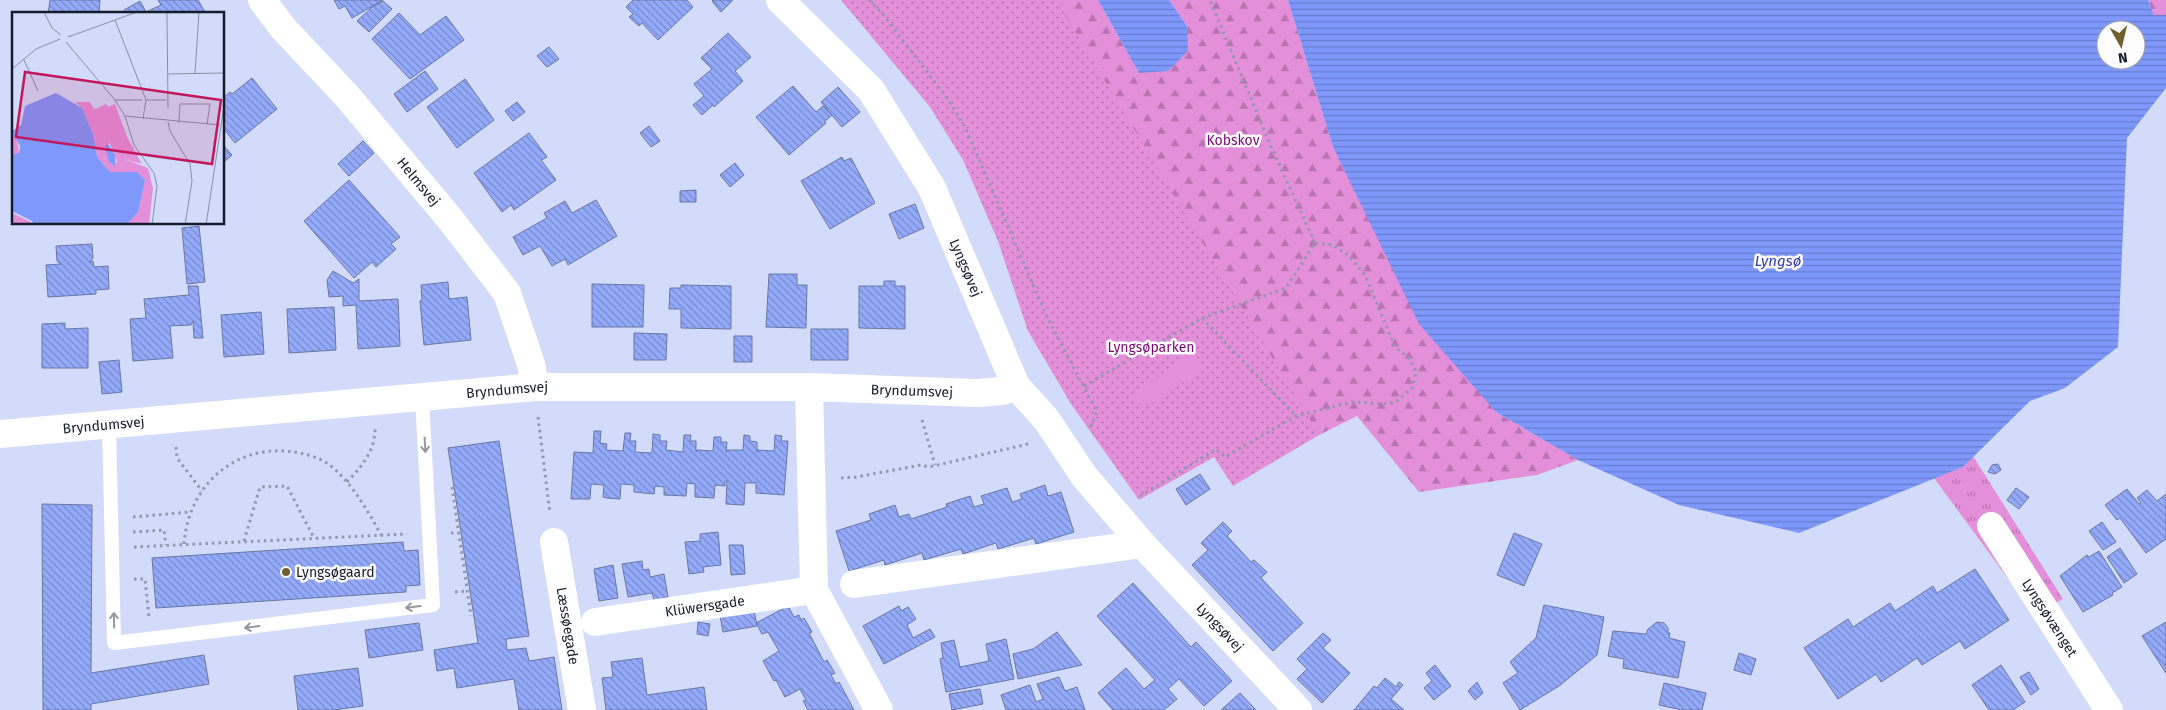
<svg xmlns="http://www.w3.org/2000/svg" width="2166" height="710" font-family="'Fira Sans',sans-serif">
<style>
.grass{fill:url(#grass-tufts)}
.forest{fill:url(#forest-firs)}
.park{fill:url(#park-dots)}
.garden{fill:#e48fd9}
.water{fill:url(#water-rules);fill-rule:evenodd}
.building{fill:url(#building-back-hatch);stroke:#6976a2}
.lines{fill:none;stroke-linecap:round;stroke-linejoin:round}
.path{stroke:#9098b1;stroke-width:3;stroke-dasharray:2.5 4;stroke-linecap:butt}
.service{stroke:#fff;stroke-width:14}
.minor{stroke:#fff;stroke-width:28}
.oneway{stroke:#9698a0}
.poi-dot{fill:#70602d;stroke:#fdfdfd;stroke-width:2}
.labels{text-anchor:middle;stroke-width:5;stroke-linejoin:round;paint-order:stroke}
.park-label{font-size:14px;fill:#7c0874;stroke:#fdfdfd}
.street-label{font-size:14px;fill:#161b2c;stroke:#fdfdfd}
.poi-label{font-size:14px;fill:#161b2c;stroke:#fdfdfd;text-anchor:start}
.water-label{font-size:15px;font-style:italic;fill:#303bad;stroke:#fdfdfd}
.inset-road{fill:none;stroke:#878fa8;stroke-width:1}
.view{fill:#c2185b;fill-opacity:0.15;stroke:#c2185b;stroke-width:2.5}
.inset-edge{fill:none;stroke:#161b2c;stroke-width:2.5}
</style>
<defs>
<pattern id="grass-tufts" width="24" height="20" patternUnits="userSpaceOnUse" patternTransform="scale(1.25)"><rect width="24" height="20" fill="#e48fd9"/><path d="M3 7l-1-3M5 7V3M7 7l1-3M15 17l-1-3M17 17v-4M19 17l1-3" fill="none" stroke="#b874b0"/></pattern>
<pattern id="forest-firs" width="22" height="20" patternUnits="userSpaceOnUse" patternTransform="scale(1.25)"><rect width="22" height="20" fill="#e48fd9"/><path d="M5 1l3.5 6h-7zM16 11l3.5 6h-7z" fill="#b874b0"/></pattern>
<pattern id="park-dots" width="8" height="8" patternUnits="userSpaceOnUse" patternTransform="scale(1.25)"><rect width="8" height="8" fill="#e48fd9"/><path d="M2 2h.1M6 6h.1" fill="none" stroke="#b874b0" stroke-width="1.8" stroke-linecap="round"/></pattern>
<pattern id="water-rules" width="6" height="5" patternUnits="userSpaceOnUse" patternTransform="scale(1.25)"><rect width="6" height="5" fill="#7f98fc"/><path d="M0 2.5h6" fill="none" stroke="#677bcc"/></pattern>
<pattern id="building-back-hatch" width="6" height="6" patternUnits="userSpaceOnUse" patternTransform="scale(1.25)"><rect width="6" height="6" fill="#94aafb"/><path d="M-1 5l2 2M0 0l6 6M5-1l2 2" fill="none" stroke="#788acb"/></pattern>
</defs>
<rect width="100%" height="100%" fill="#d2dcfa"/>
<path class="grass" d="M1973 456 2063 599 2034 614 1934 478 1963 467Z"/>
<path class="forest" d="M1048 0H1098L1139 73 1187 26 1169 0H1288L1333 147 1496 412 1578 460 1537 475 1419 492 1357 416 1319 435 1218 322Z
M2148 0H2166V15H2154Z"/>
<path class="park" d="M841 0H1056L1319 435 1233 486 1214 457 1139 500 1071 404 1028 331 998 241 963 160 930 107Z"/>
<path class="garden" d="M1194 353 1204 368 1141 410 1131 395Z"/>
<path class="water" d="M1098 0H1169L1187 26 1188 51 1168 71 1139 73Z
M1288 0H2148L2154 15H2166V88L2127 138 2118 347 2065 388 2030 401 1963 467 1799 533 1679 505 1578 460 1496 412 1419 324 1333 147ZM2106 30H2136V60H2106Z"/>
<path class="building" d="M50 0H100L99 14H48Z
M158 0H198L206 14H126L124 10 140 1 146 12 161 5Z
M334 0H383L352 18 345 6 339 9Z
M633 0H687L693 7 658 40 642 23 639 26 629 17 633 14 626 7Z
M713 0H733L721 12 712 1Z
M383 1 392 9 369 32 357 21 372 7Z
M399 13 420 35 446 16 464 40 410 79 372 39Z
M728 33 751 57 735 71 743 81 714 107 713 105 702 115 693 105 704 96 694 84 712 69 701 58Z
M549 47 559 59 547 67 537 56Z
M425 71 438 89 407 112 394 94Z
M252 78 277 109 235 143 224 129V97L230 92 232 94Z
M465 79 494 120 457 148 427 107Z
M793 86 816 112 823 106 832 115 824 122 826 123 789 155 756 117Z
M838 87 860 112 842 127 821 102Z
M517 102 525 112 513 121 505 111Z
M649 126 660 141 651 147 640 133Z
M529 133 547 157 541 160 556 180 514 210 511 205 502 212 474 173Z
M363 141 374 153 349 176 338 164Z
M224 146 232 155 224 162Z
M842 157 844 161 851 158 875 203 830 229 801 181Z
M735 163 744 175 730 187 720 175Z
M349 180 400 237 391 244 396 249 376 267 372 262 354 278 304 221Z
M696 190V202H680V191Z
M596 200 617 236 568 265 565 259 552 266 540 246 523 255 513 237 547 218 544 213 565 201 572 213Z
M915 204 924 228 899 239 889 214Z
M199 226 205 282 187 284 182 228Z
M92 244 93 258 90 262 93 261 94 267 108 266 109 289 96 290V294L48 297 46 265 61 264 57 261 56 246Z
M333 271 353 283 359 279V301L398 299 400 346 358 349 356 305 343 306V296L329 297 327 280Z
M769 274H797V285H807L806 328 766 327Z
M884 281H895V286H905V329L859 328V286H884Z
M448 282 449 299 467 297 471 340 424 345 420 301 422 300 421 285Z
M592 284 644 285 643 327H592Z
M681 285 731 286V329L681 328V309H669L670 288H681Z
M188 286H198L203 338H194L193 321 191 325 170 326 173 358 133 361 130 319 146 318 144 299 189 295Z
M334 307 336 350 289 353 287 309Z
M261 312 264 354 224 357 221 315Z
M65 323V329L88 328V368H42V324Z
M811 329H848V360H811Z
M634 333 667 334 666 360H634Z
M734 336H752V362H734Z
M119 360 122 392 102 394 99 362Z
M594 431H601L600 443 607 444 606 450 623 451 625 433H631L630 441H636L635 452 652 453 653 434 660 435V441H667L666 450 683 452 684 435H691L690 441H696V452L697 450 713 451 714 437H721V442H727L726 452 727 450H743L744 435 750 436V441L757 442V452V450L774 451 775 435 782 436 781 441H788L784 495 756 493V482L755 483H745L744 505 726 504 727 481H725V486L715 485 714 498 695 497V484L687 483 686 496 664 495V487L655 486 654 494 634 492V485L621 484 620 499 607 498 603 497 604 485 591 484 590 499H571L574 452 593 453Z
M499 441 529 636 506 639 507 650 526 648 529 661 554 657 562 710H519L514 679 457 688 454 668 437 671 434 650 478 643 448 448Z
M1998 464 2001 470 1995 474 1988 472 1992 465Z
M1200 474 1210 489 1186 505 1176 489Z
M1045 485 1048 496 1061 492 1074 532 1036 544 1034 538 998 549 996 543 963 554 961 549 924 560 922 553 885 565 884 560 849 571 836 531 871 520 869 514 895 505 899 517 909 514 911 519 947 507 946 504 970 496 974 507 984 504 981 496 1007 488 1012 502 1022 499 1020 494Z
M2016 488 2029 497 2019 509 2007 500Z
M2127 489 2139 504 2141 503 2137 498 2147 490 2157 501 2166 494V539L2146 553 2120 518 2117 520 2105 505Z
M42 504 92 505 91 673 204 655 209 684 91 704V710H43Z
M1223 522 1232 531 1227 536 1251 562 1254 560 1267 572 1261 578 1303 623 1273 651 1192 565 1208 550 1201 543Z
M2102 522 2116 542 2103 550 2089 531Z
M718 532 721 565 703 567 704 572 689 574 685 542 700 541V534Z
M1514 533 1542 544 1524 586 1497 575Z
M403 542 404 551 418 550 420 585 406 586V592L156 608 152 558Z
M729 545H743L745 574 731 575Z
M2120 548 2137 574 2124 583 2107 557Z
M2099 551 2122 587 2112 593 2113 595 2083 612 2060 576 2087 555 2089 557Z
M642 561 643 570 649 569 650 577 664 574 668 597 654 600 652 593 628 597 622 564Z
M613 565 618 598 599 601 594 569Z
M1975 569 2009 620 1965 649 1960 641 1922 665 1917 658 1881 682 1876 674 1838 699 1804 648 1848 619 1853 627 1890 603 1895 611 1933 586 1937 593Z
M1133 583 1191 647 1196 642 1232 681 1204 706 1179 679 1168 689 1177 699 1164 710H1113L1098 693 1126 668 1144 689 1155 680 1097 616Z
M1544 605 1604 617 1597 655 1559 686 1520 710 1503 683 1518 673 1510 662 1536 638Z
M788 606 794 617 799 615 801 620 804 618 812 632 809 633 824 662 827 660 835 673 831 675 836 684 839 682 854 710H808L803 701 806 700 800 689 785 697 776 680 774 681 763 661 779 651 768 632 762 634 756 623Z
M899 606 901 611 908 607 916 619 907 625 913 638 930 629 935 637 884 664 863 626Z
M754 610 757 626 723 632 720 616Z
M698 622 710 624 708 636 697 634Z
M1657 622 1664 623 1668 628V633H1670L1669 638 1685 642 1678 678 1623 668 1624 659 1608 656 1613 631 1646 634 1648 629Z
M2166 622V673L2142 636Z
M419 623 423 650 369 658 365 630Z
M1057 632 1082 665 1018 679 1013 654 1033 649Z
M1323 633 1331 640 1323 648 1350 673 1322 703 1297 679 1307 669 1297 659Z
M1006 639 1014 679 946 692 940 659 943 658 941 643 954 640 960 667 989 661 986 644Z
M1739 653 1756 659 1751 675 1734 670Z
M642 658 647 695 704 687 707 710H606L602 678 613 677 611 662Z
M1435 665 1451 686 1434 700 1424 688 1432 681 1426 673Z
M2001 665 2025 702 2013 710H1989L1972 685Z
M358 668 363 706 333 710H298L294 676Z
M2029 672 2039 689 2031 695 2020 677Z
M1059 677 1065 691 1077 687 1085 710H1006L1001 695 1030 685 1036 702 1043 699 1037 684Z
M1385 678 1396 687 1399 682 1403 685 1391 699 1404 710H1354L1374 686 1377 688Z
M1477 682 1483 693 1475 700 1468 691Z
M1664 683 1706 693 1702 710H1682L1659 705Z
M980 689 983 704 952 710 949 694Z
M1240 693 1256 710H1221Z"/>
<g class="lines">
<path class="path" d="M869 0 882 13 947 98 965 127 1047 317 1097 412 1089 430
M1202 318 1296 416
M1084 386 1202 318 1286 288 1315 243 1270 144 1210 0
M538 417 550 513
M922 420 935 465
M176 447 177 458 202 491
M841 478 856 477 921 465 929 467 1028 444
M347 482C362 466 375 451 375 429
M452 487 471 616
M1140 496 1216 449 1225 457 1296 416 1352 402 1384 404 1396 402 1413 387 1416 371 1409 358 1395 347 1365 275 1348 255 1333 245 1315 243
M133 517 190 512
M133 532 164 530 166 545
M451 533H459
M244 541 260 487 287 486 314 538
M184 544C189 476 250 433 317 458 344 468 368 511 381 535
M134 547 407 534
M134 579H145L149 617
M455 592 467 591"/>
<path class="service" d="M109 424 114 643 433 605 422 397"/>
<g class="minor">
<path id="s1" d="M262 0 283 28 346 95 450 219 507 293 531 364 535 387"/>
<path id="s2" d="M780 0 871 90 932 188 1016 386 1046 419 1084 476 1142 544 1298 710"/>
<path d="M809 387 814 590 879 710"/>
<path id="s3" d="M0 434 535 387H809L977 393 1002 391 1016 386"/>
<path id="s4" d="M1991 526 2109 710"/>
<path id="s5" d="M554 542 582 710"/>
<path d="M854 584 1142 544"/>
<path id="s6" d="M595 622 814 590"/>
</g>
</g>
<defs><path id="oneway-shaft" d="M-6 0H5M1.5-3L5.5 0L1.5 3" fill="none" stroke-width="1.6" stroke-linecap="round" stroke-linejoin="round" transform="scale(1.25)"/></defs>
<g class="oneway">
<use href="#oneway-shaft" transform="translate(425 445) rotate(87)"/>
<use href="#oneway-shaft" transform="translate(413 607) rotate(173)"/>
<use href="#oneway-shaft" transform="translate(114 620) rotate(-91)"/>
<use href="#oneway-shaft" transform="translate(252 627) rotate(173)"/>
</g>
<circle class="poi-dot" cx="286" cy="572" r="5"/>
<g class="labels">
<g class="park-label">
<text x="1233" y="145">Kobskov</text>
<text x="1151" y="352">Lyngsøparken</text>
</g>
<g class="street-label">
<text dy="5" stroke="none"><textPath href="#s1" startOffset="240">Helmsvej</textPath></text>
<text dy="5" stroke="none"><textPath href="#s2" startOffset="330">Lyngsøvej</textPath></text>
<text dy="5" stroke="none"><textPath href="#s3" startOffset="509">Bryndumsvej</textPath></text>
<text dy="5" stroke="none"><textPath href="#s3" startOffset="914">Bryndumsvej</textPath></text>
<text dy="5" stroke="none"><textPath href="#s3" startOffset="104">Bryndumsvej</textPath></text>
<text dy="5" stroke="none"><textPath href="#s6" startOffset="111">Klüwersgade</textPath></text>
<text dy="5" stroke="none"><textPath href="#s4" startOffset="109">Lyngsøvænget</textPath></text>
<text dy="5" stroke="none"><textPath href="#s5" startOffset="85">Læssøegade</textPath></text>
<text dy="5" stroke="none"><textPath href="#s2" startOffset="775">Lyngsøvej</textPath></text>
</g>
<g class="poi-label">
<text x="296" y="577">Lyngsøgaard</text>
</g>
<g class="water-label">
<text x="1778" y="266">Lyngsø</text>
</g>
</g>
<g transform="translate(12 12)">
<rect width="212" height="212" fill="#d2dcfa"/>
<path d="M63 90H78L82 97 86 96 112 147 136 156 141 176 137 212H115L126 200 133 168 125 160H98L85 145 81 122 70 96ZM98 131 105 150 100 153 93 135ZM0 122 5 123 7 141 0 142Z" fill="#e48fd9" fill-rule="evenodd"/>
<path d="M94 92 96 95 103 92 115 125 130 152 111 147 106 142 86 96ZM134 176 140 177 136 212H116L127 200ZM0 201 19 210 20 212H0Z" fill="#e48fd9"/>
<path d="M44 81 70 96 81 122 85 145 98 160H125L133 168 126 200 115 212H21L20 209 0 199V142L7 141 8 134 0 119 9 113 13 94ZM95 131 103 143V154L97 150 93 135Z" fill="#7f98fc"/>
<path class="inset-road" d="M32 0 40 16 49 23M155 0 156 96M103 8 134 88 131 107M56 25 125 0M54 30 103 88 113 104 122 133 142 161 145 174 140 213M12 48 26 79M0 57 24 37 48 27M183 61 187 0M156 62 213 61M103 88H130M134 88H154M113 104 208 113M156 110 158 119 178 152 180 169 173 213M167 111 168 92H198L195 112M194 213 213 87"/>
<path class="view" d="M13 60 209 88 200 152 4 125Z"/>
<rect width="212" height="212" class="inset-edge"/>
</g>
<g transform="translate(2121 45) rotate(172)"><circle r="24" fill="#fdfdfd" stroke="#a1a3a9"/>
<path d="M0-4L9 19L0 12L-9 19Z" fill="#70602d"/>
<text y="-8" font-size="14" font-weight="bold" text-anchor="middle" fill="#161b2c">N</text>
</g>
</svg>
